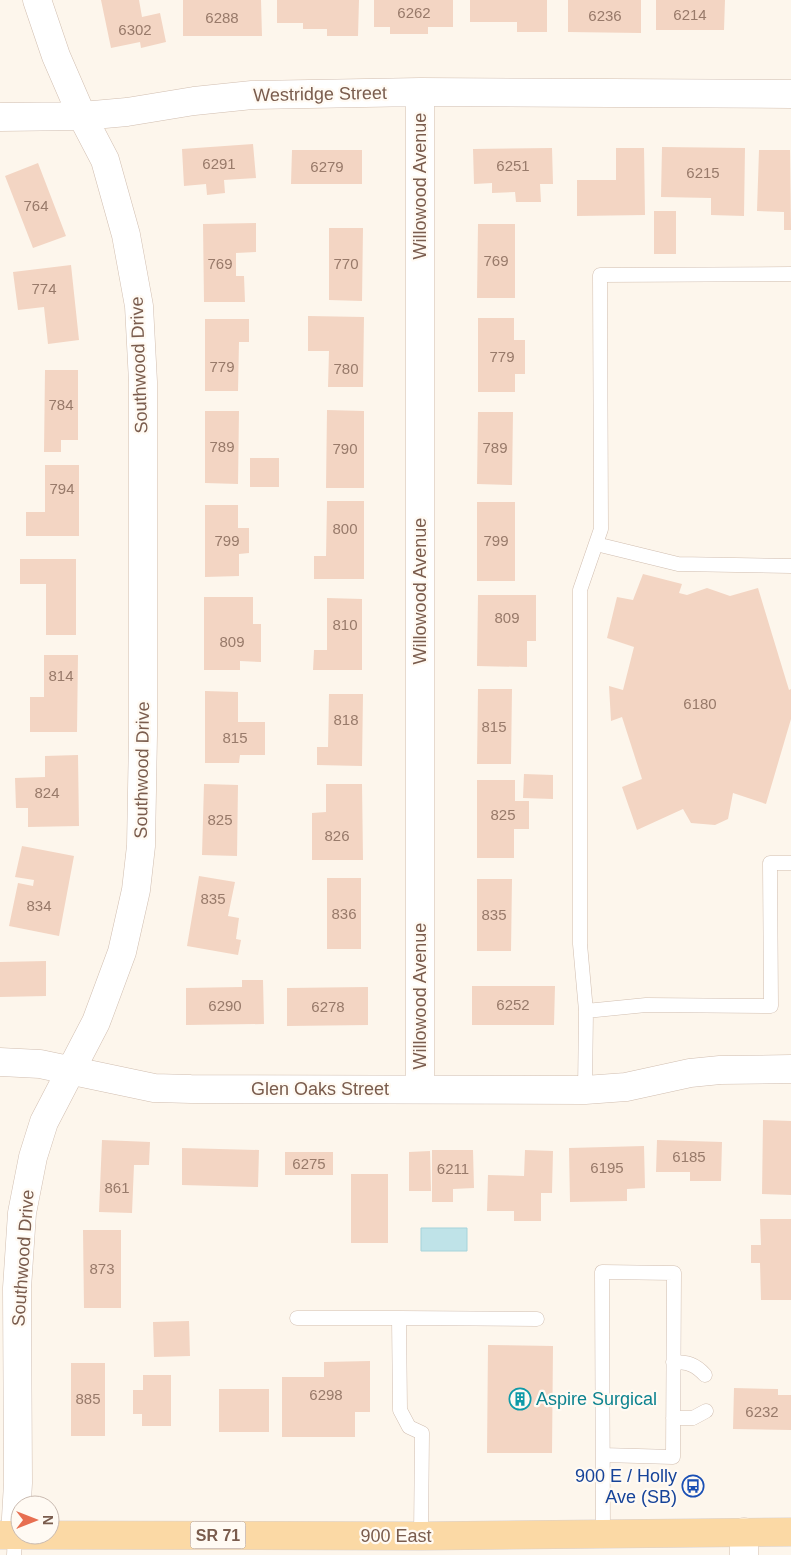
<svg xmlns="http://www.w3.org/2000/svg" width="791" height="1555" font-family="Arial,sans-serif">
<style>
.water{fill:#bfe3e8;stroke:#a5d3da}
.building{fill:#f3d5c3}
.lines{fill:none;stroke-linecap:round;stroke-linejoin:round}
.lane-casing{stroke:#d1beb0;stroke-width:15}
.street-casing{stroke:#d1beb0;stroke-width:29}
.primary-casing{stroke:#dad1cd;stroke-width:29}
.lane{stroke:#fff;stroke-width:14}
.street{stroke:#fff;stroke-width:28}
.primary{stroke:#fbd9a5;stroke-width:28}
.labels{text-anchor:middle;stroke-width:4.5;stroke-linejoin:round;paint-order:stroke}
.number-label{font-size:15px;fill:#987a6a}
.shield{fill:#fffaf3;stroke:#a28b7f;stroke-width:1}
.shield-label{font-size:16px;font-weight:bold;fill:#7a5c4d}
.street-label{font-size:18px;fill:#7a5c4d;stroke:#fffaf3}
.culture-label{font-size:18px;fill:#0d838f;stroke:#fffaf3;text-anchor:start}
.transit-label{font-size:18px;fill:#164399;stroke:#fffaf3;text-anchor:end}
</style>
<rect width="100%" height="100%" fill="#fdf6ec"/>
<path class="water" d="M421 1228H467V1251H421Z"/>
<path class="building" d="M101 0H139L142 17 160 13 166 42 141 48 140 42 111 48Z
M183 0H261L262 36H183Z
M277 0H359L358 36H327V29H303V23H277Z
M374 0H453V27H428V34H390V27H374Z
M470 0H547V32H517V22H470Z
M568 0H641V33L568 32Z
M656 0H725L724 30H656Z
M253 144 256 178 224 180 225 193 207 195 206 184 184 186 182 149Z
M662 147 745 148 744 216 711 215V198L661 197Z
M552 148 553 184H540L541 202H516L515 192 492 193V183L474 184 473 149Z
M616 148H644L645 215 577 216V180H616Z
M292 150H362V184H291Z
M759 150H790L791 230H784V212L757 211Z
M38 163 66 236 33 248 5 176Z
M654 211H676V254H654Z
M256 223V252L236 253V276H244L245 302H204L203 224Z
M478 224H515V298H477Z
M329 228H363L362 301 329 300Z
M71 265 79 340 48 344 44 307 18 310 13 272Z
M308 316 364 317 363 387H328L329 351H308Z
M478 318H514V340H525V374H515V392H478Z
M205 319H249V342H239L238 391H205Z
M45 370H78V440H61V452H44Z
M327 410 364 411V488H326Z
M205 411H239L238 484 205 483Z
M478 412H513L512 485 477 484Z
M250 458H279V487H250Z
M45 465H79V536H26V512H45Z
M327 501H364V579H314V556H326Z
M477 502H515V581H477Z
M205 505H238V528H249V553L239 554V576L205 577Z
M20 559H76V635H46V584H20Z
M643 574 682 584 679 593 687 595 707 588 730 596 758 588 789 690 791 689V719L766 804 733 793 728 819 715 825 691 823 683 809 637 830 622 787 642 779 622 717 611 721 609 686 623 690 634 647 607 638 617 597 633 600Z
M478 595H536V641H527V667L477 666Z
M204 597H253V624H261V662L240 661V670H204Z
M327 598 362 599V670H313L314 650H327Z
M44 655H78L77 732H30V697H44Z
M478 689H512L511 764H477Z
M205 691 238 692V722H265V755H240L239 763H205Z
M329 694H363L362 766 317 765V747H328Z
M78 755 79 826 28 827V808H16L15 778 45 777V756Z
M524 774 553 775V799L523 798Z
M477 780H515V801H529V829H514V858H477Z
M204 784 238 785 237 856 202 855Z
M326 784H362L363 860H312V813L326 812Z
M22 846 74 856 59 936 9 926 18 883 33 886 34 880 15 877Z
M199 876 235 882 228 916 239 918 236 939 241 940 238 955 187 946Z
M327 878H361V949H327Z
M477 879H512L511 951H477Z
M46 961V996L0 997V962Z
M242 980H263L264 1024 186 1025V988L242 987Z
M472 986H555L554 1025H472Z
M368 987V1025L287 1026V988Z
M763 1120 791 1121V1195L762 1194Z
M102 1140 150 1142 149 1165H134L132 1213 99 1212Z
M657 1140 722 1142 721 1181H690V1172H656Z
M644 1146 645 1188 627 1189V1201L570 1202 569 1148Z
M182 1148 259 1150 258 1187 182 1185Z
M432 1150H473L474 1188 453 1189V1202H432Z
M525 1150 553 1151 552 1193H541V1221H514V1211H487L488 1175 524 1176Z
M430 1151 431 1191H409V1152Z
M285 1152H333V1175H285Z
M351 1174H388V1243H351Z
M760 1219H791V1300H761L760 1263H751V1245H761Z
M83 1230H121V1308H84Z
M189 1321 190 1356 154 1357 153 1322Z
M488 1345 553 1346 552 1453H487Z
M370 1361V1412H355V1437H282V1377H324V1362Z
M71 1363H105V1436H71Z
M143 1375H171V1426H142V1414H133V1390H143Z
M734 1388 778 1389V1395H791V1430L733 1429Z
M219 1389H269V1432H219Z"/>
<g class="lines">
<g class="lane-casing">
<path id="lane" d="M596 544 678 564 791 566
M586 1011 646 1005 771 1006 770 863H791
M585 1090 586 1011 580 944V590L601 529 600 275 791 274
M297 1318H399
M673 1362C687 1362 695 1364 705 1375
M673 1418H693L706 1411
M603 1455 673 1457 674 1273 602 1272 603 1534
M421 1536 422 1433 409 1427 400 1410 399 1318 537 1319
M14 1555 15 1535"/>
</g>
<g class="street-casing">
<path id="street" d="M0 117 82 116 127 112 194 101 252 95 420 92 791 94
M0 1062 40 1064 154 1088 191 1089 585 1090 626 1087 690 1073 720 1070 791 1069
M420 1089V92
M744 1532V1555
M15 1535 18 1483 17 1288 22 1213 33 1157 44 1122 96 1022 122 952 136 890 141 846 143 735V382L139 306 126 235 105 160 82 116 56 56 37 0"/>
</g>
<g class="primary-casing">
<path id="primary" d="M0 1535 421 1536 791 1532"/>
</g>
<use href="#lane" class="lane"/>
<use href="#street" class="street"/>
<use href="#primary" class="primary"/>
</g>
<defs>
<g id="building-ring" transform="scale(1.125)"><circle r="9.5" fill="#fffaf3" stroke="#0f9aa8" stroke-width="1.5"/><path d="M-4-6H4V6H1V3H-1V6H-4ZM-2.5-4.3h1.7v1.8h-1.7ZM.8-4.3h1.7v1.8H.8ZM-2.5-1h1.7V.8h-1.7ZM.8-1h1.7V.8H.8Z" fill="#0f9aa8"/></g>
<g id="bus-ring" transform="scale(1.125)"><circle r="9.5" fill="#fffaf3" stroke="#1a4fb4" stroke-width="1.5"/><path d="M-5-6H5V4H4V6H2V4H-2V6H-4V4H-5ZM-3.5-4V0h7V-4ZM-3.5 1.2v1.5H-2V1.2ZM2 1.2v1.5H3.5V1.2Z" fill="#1a4fb4"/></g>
</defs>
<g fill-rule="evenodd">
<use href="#building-ring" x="520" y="1399"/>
<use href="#bus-ring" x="693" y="1486"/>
</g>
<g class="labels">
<g class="number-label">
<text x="414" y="18">6262</text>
<text x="690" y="20">6214</text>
<text x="605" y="21">6236</text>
<text x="222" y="23">6288</text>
<text x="135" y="35">6302</text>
<text x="219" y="169">6291</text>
<text x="513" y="171">6251</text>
<text x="327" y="172">6279</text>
<text x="703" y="178">6215</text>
<text x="36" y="211">764</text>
<text x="496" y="266">769</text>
<text x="220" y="269">769</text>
<text x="346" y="269">770</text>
<text x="44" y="294">774</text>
<text x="502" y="362">779</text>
<text x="222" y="372">779</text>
<text x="346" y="374">780</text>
<text x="61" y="410">784</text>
<text x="222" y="452">789</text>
<text x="495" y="453">789</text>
<text x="345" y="454">790</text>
<text x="62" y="494">794</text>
<text x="345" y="534">800</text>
<text x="227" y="546">799</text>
<text x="496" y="546">799</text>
<text x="507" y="623">809</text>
<text x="345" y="630">810</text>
<text x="232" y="647">809</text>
<text x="61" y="681">814</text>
<text x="700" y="709">6180</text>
<text x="346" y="725">818</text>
<text x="494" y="732">815</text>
<text x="235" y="743">815</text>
<text x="47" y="798">824</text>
<text x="503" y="820">825</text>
<text x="220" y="825">825</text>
<text x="337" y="841">826</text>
<text x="213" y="904">835</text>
<text x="39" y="911">834</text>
<text x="344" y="919">836</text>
<text x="494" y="920">835</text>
<text x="513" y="1010">6252</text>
<text x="225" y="1011">6290</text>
<text x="328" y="1012">6278</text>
<text x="689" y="1162">6185</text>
<text x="309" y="1169">6275</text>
<text x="607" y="1173">6195</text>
<text x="453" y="1174">6211</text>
<text x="117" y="1193">861</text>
<text x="102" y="1274">873</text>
<text x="326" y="1400">6298</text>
<text x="88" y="1404">885</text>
<text x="762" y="1417">6232</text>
</g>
<rect class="shield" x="190.5" y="1521.5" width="55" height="27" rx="4"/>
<g class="shield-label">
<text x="218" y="1541">SR 71</text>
</g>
<g class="street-label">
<text transform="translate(320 94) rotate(-1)" y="6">Westridge Street</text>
<text transform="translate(420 186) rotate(-90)" y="6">Willowood Avenue</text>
<text transform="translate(139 365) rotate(-92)" y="6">Southwood Drive</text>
<text transform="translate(420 591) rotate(-90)" y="6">Willowood Avenue</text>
<text transform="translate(142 770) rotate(-89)" y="6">Southwood Drive</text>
<text transform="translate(420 996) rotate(-90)" y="6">Willowood Avenue</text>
<text x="320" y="1095">Glen Oaks Street</text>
<text transform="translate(23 1258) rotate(-86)" y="6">Southwood Drive</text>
<text x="396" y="1542">900 East</text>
</g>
<g class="culture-label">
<text x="536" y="1405">Aspire Surgical</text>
</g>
<g class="transit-label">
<text x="677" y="1482">900 E / Holly<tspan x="677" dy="21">Ave (SB)</tspan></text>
</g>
</g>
<g transform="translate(35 1520) rotate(90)"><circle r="24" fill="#fffaf3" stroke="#cabbb1"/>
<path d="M0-4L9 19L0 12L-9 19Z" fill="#e76f51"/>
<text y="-8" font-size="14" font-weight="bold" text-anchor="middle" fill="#7a5c4d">N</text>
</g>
</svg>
